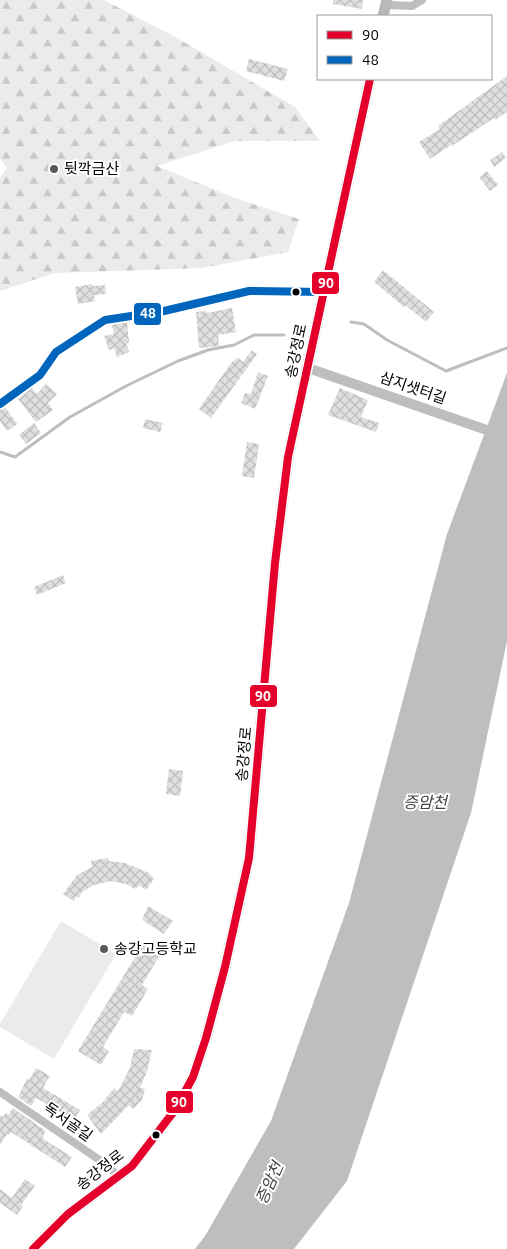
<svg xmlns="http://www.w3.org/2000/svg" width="507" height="1249" font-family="Ubuntu,'Noto Sans KR',sans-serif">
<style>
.green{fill:#ebebeb}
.forest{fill:url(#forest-firs)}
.water{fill:#bebebe}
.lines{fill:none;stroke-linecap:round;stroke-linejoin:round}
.stream{stroke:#bebebe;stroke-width:3}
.building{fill:url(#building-cross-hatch)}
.minor{stroke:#bebebe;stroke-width:8}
.tertiary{stroke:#bebebe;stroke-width:10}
.secondary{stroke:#b8b8b8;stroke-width:11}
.bus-1-casing{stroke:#fff;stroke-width:11}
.bus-2-casing{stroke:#fff;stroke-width:11}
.bus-1{stroke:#e4002b;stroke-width:8}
.bus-2{stroke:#0065bd;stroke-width:8}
.poi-dot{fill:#595959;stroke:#fff;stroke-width:2}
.bus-dot{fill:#000;stroke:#fff;stroke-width:2}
.labels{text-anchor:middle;stroke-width:4;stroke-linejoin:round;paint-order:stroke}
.poi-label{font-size:15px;fill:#000;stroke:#fff;text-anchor:start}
.street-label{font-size:15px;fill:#000;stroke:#fff}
.water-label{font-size:16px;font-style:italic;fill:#434343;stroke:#fff}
.line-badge{stroke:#fff;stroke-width:2}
.badge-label{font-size:14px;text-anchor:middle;font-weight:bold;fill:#fff}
</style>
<defs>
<pattern id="forest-firs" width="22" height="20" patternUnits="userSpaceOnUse" patternTransform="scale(1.25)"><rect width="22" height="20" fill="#ebebeb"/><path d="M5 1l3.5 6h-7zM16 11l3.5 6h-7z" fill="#c8c8c8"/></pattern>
<pattern id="building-cross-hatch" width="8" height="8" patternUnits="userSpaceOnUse" patternTransform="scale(1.25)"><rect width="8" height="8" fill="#dfdfdf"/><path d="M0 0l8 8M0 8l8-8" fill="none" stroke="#bebebe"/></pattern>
</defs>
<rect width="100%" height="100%" fill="#fff"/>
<path class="green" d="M61 921 116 954 54 1059 0 1027V1024Z"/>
<path class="forest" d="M0 0H104L177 38 295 107 320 141H234L157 166 232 197 299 219 288 252 202 268 55 273 0 291V178L7 168 0 159Z"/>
<path class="water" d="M507 373V641L471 813 347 1181 294 1249H195L205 1236 271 1121 349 903 447 534Z"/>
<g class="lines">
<path class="stream" d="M351 322 364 324 387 340 446 371 507 348
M0 452 15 457 70 417 126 386 178 361 208 350 234 345 254 335H284"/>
</g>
<path class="building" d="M333 0H363L362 9 333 4Z
M249 59 288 69 284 81 246 71Z
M507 76V112L495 120 494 118 452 146 451 145 430 159 419 142 440 129 438 126Z
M502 152 506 158 494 167 490 160Z
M487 171 498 185 490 191 479 177Z
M383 270 434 312 426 322 405 305 404 307 374 282Z
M92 284 93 286 105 285 106 294 94 295 95 301 78 304 75 287Z
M232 308 236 332 218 335 219 346 199 348 196 312 206 311 207 313Z
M127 322 129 342 126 344 129 352 117 357 114 348 109 350 104 336 114 334 112 325Z
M252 350 257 354 211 418 199 409 231 363 238 358 243 362Z
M258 372 268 376 255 409 241 403 245 393 251 394Z
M46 384 57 394 48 403 53 410 36 422 18 399 32 388 37 394Z
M340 388 368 400 361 417 379 423 376 432 328 415Z
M5 407 17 424 7 431 0 421V410Z
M145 419 163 423 160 432 143 428Z
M34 423 41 433 26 444 19 435Z
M247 442 259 444 254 478 242 476Z
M63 575 66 583 37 595 34 587Z
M169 769 183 771 180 796 166 794Z
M108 858 109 861 125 863 149 873 154 879 146 890 139 885 135 889 126 884 111 881 94 885 82 892 79 898 76 896 74 901 63 894 77 875 92 867 91 861Z
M148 906 173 921 164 934 142 920Z
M143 944 160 955 142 985 148 989 132 1016 124 1012 103 1047 109 1051 101 1065 78 1051Z
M134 1049 152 1050 147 1071 140 1088 145 1089 142 1100 133 1109 129 1105 101 1134 87 1115 103 1102 114 1088 118 1091 130 1068Z
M36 1068 50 1076 43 1088 80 1110 74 1120 36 1098 31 1106 18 1097 27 1079 29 1080Z
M13 1108 46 1131 42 1138 72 1157 65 1167 11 1132 9 1135 7 1134 0 1145V1115L3 1117 6 1113 8 1115Z
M25 1179 35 1186 21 1205 23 1206 17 1215 0 1203V1189L12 1198Z"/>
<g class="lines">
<path class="minor" d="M386 5 412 6 422 0
M0 404 40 375 56 352 105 320 164 311 249 291 324 292
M0 1092 101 1161 119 1176"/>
<path class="tertiary" d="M308 368 507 437"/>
<path class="secondary" d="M383 16 387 0
M33 1249 68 1214 132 1166 175 1110 193 1077 206 1038 225 967 249 858 275 563 288 457 370 79"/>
<g class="bus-1-casing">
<path id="bus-1" d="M33 1249 68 1214 132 1166 175 1110 193 1077 206 1038 225 967 249 858 275 563 288 457 370 79"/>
</g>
<g class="bus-2-casing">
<path id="bus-2" d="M0 404 40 375 56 352 105 320 164 311 249 291 324 292"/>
</g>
<use href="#bus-1" class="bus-1"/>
<use href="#bus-2" class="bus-2"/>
</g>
<g class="poi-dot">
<circle cx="54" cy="169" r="5"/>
<circle cx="104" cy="949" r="5"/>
</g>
<g class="bus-dot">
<circle cx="296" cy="292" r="4.5"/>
<circle cx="156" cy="1135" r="4.5"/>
</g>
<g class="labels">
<g class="poi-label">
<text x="64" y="174">뒷깍금산</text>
<text x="114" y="954">송강고등학교</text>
</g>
<g class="street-label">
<text transform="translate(296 351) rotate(-78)" y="5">송강정로</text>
<text transform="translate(413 388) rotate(19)" y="5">삼지샛터길</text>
<text transform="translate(244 754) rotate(-85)" y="5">송강정로</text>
<text transform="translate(68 1122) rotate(35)" y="5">독서골길</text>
<text transform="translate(100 1170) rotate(-38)" y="5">송강정로</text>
</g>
<g class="water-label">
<text x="425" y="808">증암천</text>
<text transform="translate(269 1183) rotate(-66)" y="6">증암천</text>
</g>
</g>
<g class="line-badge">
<rect x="311" y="271" width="29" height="24" rx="5" fill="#e4002b"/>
<rect x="133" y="302" width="29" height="24" rx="5" fill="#0065bd"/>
<rect x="249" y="684" width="29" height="24" rx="5" fill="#e4002b"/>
<rect x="165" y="1090" width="29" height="24" rx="5" fill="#e4002b"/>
</g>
<g class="badge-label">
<text x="326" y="288">90</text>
<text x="148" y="318">48</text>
<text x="263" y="701">90</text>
<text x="179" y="1107">90</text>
</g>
<rect x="317" y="15" width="175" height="65" fill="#ffffff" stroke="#999999"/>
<rect x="327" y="31" width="25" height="8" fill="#e4002b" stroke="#999999"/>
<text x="362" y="40" font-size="15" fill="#000000">90</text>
<rect x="327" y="56" width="25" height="8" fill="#0065bd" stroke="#999999"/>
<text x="362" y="65" font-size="15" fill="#000000">48</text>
</svg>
